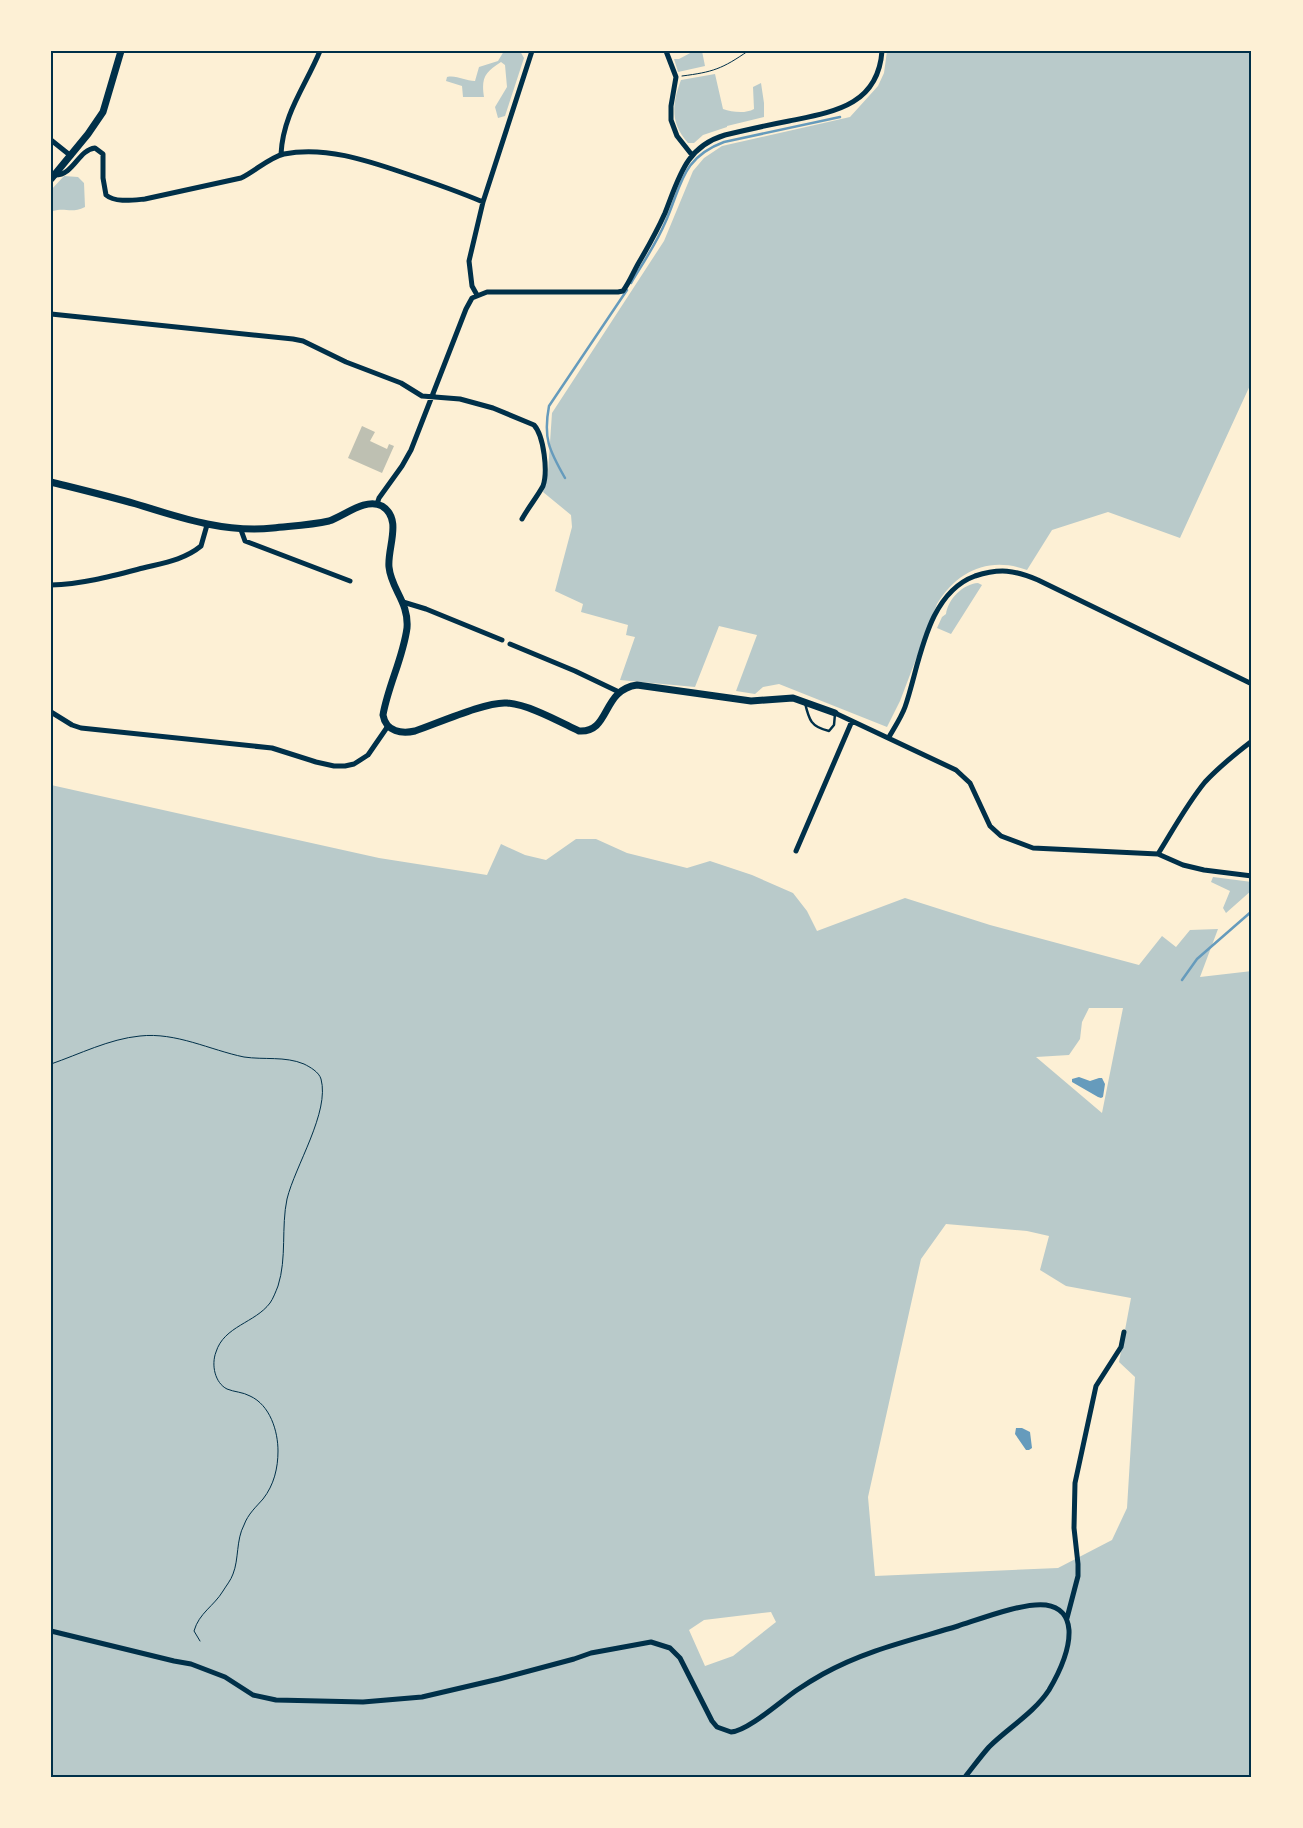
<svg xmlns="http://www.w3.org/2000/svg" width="1303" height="1828" font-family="Barlow,sans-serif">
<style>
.green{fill:#b9caca;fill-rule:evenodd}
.water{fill:#669bbc}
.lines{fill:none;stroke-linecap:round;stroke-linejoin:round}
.stream{stroke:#669bbc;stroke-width:2.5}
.building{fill:#bec0b2}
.path{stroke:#003049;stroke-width:1}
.service{stroke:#003049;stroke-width:2.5}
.minor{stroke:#003049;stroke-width:5}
.tertiary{stroke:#003049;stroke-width:7}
.neatline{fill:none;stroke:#003049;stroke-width:2}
</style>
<rect width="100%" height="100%" fill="#fdf0d5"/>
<path class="green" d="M504 51H520L524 58 505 116 498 118 495 107 507 87 505 65 501 62C485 72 481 78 484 97H463L462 86 446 81 447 77C457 75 465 81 475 81L479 67 498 61Z
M694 51H702L705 66 678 72 674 59H679Z
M887 51H1252V381L1180 538 1108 512 1052 530 1027 570C989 556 957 571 937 604L900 701 887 727 779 684 763 687 755 694 736 691 757 635 719 626 695 687 620 680 635 637 626 635 628 625 581 612 583 604 555 591 572 527 571 515 543 492 548 472 552 413 664 241 693 171 704 158 722 146 850 117 878 86 884 73Z
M715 74 723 109C732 112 745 114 754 109L753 87 761 83 764 103V117L727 126V127L703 135 694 143H688C670 123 672 104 681 80Z
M64 176 78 177 84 183 85 207C70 214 66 207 53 211L52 220 51 190Z
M978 583 982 585 951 634 937 628 942 617 946 614C948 599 963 584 978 583Z
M51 785 379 858 487 875 501 844 525 855 546 860 576 839H596L627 853 687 868 710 861 752 875 793 893 807 911 817 931 905 898 990 925 1139 965 1162 936 1176 947 1190 930 1218 929 1200 977 1252 971V1777H51ZM1089 1008H1123L1102 1113 1036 1057 1069 1055 1080 1039 1082 1022ZM946 1224 1027 1231 1049 1236 1040 1270 1066 1286 1131 1298 1119 1362 1135 1377 1127 1508 1112 1540 1058 1568 875 1576 868 1497 921 1259ZM771 1612 776 1622 733 1656 705 1666 689 1630 704 1620Z
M1213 877 1252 882V890L1226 913 1223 908 1230 891 1211 882Z"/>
<path class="water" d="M1079 1077 1090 1081 1099 1078H1102L1105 1084 1103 1097 1101 1098 1098 1097 1072 1082V1079Z
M1016 1428H1022L1030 1432 1032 1448 1029 1450H1026L1015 1434Z"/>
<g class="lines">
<path class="stream" d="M631 283C643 263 656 244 665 223 682 185 681 158 724 142L840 117
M565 478C549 450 543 438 549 406L627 290
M1182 980 1197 959 1252 911"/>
</g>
<path class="building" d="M362 426 375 432 370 441 387 449 389 444 394 446 382 473 348 458Z"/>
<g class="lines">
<path class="path" d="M682 76C713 72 722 69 748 51
M51 1064C80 1054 109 1039 140 1036 176 1032 210 1050 244 1057 264 1060 285 1056 304 1064 310 1067 319 1072 321 1079 330 1112 295 1166 287 1199 281 1227 287 1258 278 1286 276 1291 273 1299 270 1303 255 1323 224 1326 216 1352 211 1365 215 1383 227 1389 234 1392 243 1392 250 1396 270 1405 278 1431 278 1451 278 1468 274 1485 263 1499 256 1507 248 1514 244 1525 236 1540 239 1559 233 1574 231 1580 226 1586 223 1591 214 1606 199 1613 194 1631L200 1641"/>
<path class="service" d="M805 703C809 720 811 727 829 731L834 725 835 714"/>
<path class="minor" d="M666 51 676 77 671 106V120L677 136 692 155
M51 140 71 156
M281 154C283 114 305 87 320 51
M55 175C74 175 78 150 95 148L103 154V178L106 195C115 203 134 200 145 199L241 178C254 172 270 157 284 154 324 146 366 160 404 173 431 182 457 191 483 202
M477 295 472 286 469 261 483 202 532 51
M51 314 293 339 303 341 346 362 401 383 422 396 460 399 493 408 534 425C544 436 548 472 543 486 537 497 528 508 522 519
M377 504 379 498 402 466 411 450 466 309 472 298 487 292H618L623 291C629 283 633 273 638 264 648 247 657 231 665 213 679 178 685 147 725 135 746 130 768 125 789 121 833 112 878 106 882 51
M241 530 245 541 350 581
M51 585C83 584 112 576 143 568 163 563 184 560 201 546L207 525
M403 602 426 609 502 640
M510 644 575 671 619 692
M51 712 72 725 81 728 272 748 316 762 334 766H345L354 764 368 755 388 726
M835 713 956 770 970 783 990 826 1001 836 1033 848 1158 854 1183 865 1204 870 1252 876
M889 737C894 728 901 718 905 707 920 664 926 594 975 576 1000 568 1014 570 1038 580L1252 684
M796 851 852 721
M1158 854C1173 830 1187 804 1205 782 1219 767 1235 754 1252 741
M1067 1618 1078 1576V1564L1074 1528 1075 1483 1096 1386 1121 1347 1124 1332
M51 1631 174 1661 191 1664 225 1677 253 1695 276 1700 363 1702 422 1697 499 1679 574 1659 591 1653 651 1642 670 1648 680 1658 712 1721 717 1727 731 1732C748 1731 782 1700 797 1690 806 1684 814 1679 823 1674 866 1650 912 1640 958 1626 980 1619 1024 1602 1046 1605 1060 1607 1068 1616 1069 1630 1070 1650 1059 1673 1049 1690 1034 1713 1008 1728 989 1747 981 1756 973 1767 965 1777"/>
<path class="tertiary" d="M51 179 88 134 103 112 121 51
M51 482C79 489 108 496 136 504 181 518 225 533 273 528 291 526 311 525 329 521 344 516 366 497 382 506 403 519 387 548 389 567 391 589 409 602 407 628 403 658 388 686 383 715 386 732 402 734 415 731 436 724 487 701 507 703 530 705 558 721 579 731 611 733 601 690 637 685L751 701 793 698 835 713"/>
</g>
<rect width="1303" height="1828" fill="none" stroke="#fdf0d5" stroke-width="105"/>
<rect x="52" y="52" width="1198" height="1724" class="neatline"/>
</svg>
